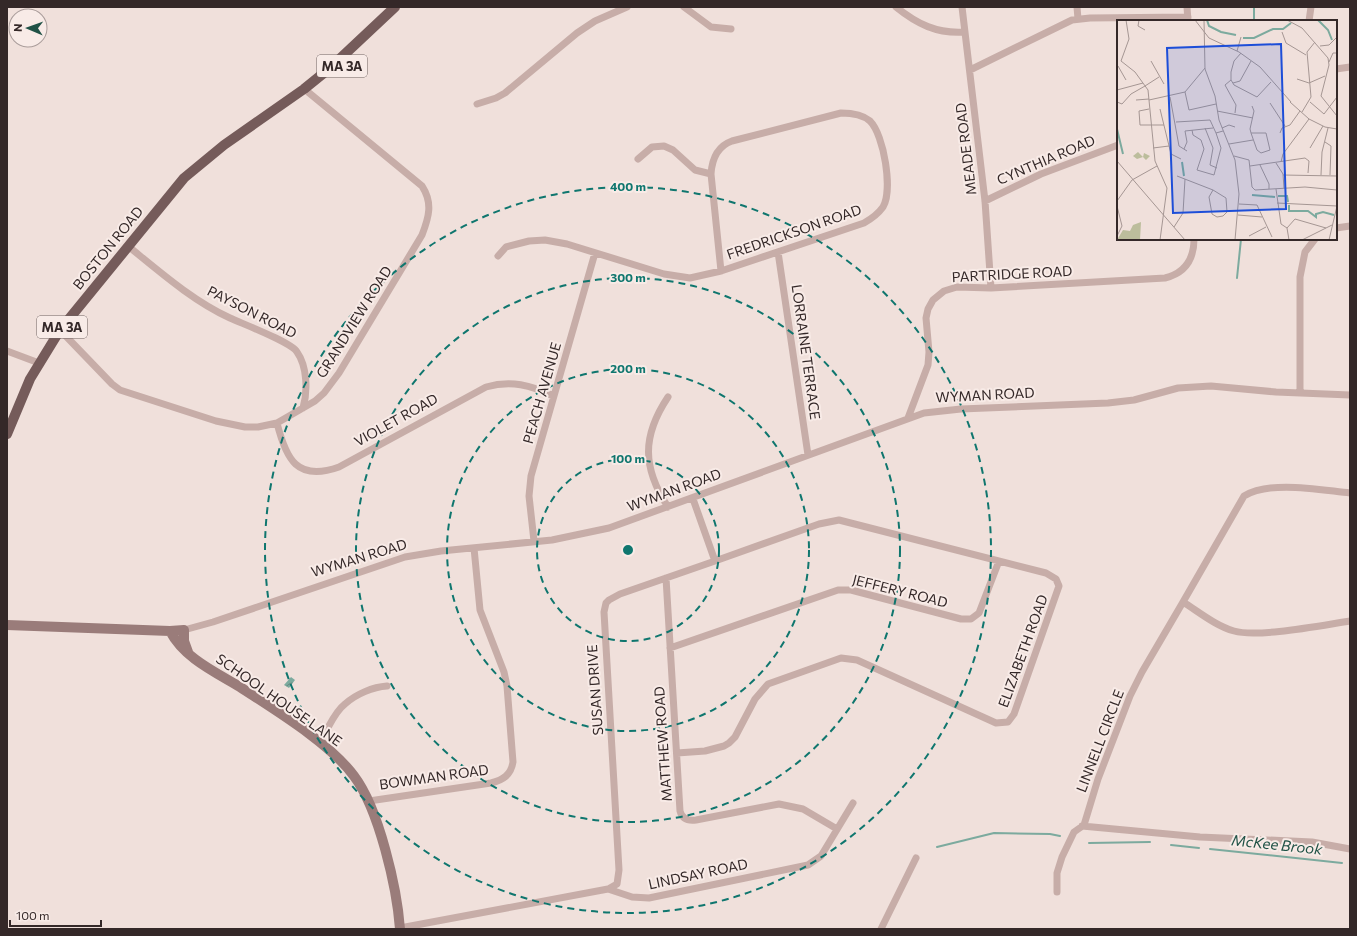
<svg xmlns="http://www.w3.org/2000/svg" width="1357" height="936" font-family="Commissioner,sans-serif">
<style>
.water{fill:url(#water-waves)}
.lines{fill:none;stroke-linecap:round;stroke-linejoin:round}
.stream{stroke:#7caa9e;stroke-width:2}
.street{stroke:#c7ada8;stroke-width:7}
.secondary{stroke:#9a7c7a;stroke-width:10}
.primary{stroke:#755b5a;stroke-width:10}
.ring{fill:none;stroke:#0f766e;stroke-width:2;stroke-dasharray:7 5}
.labels{text-anchor:middle;stroke-width:4;stroke-linejoin:round;paint-order:stroke}
.shield{fill:#f8ebe7;stroke:#6f6261;stroke-width:1}
.shield-label{font-size:13px;font-weight:bold;fill:#342828}
.street-label{font-size:14px;fill:#342828;stroke:#f8ebe7}
.water-label{font-size:15px;font-style:italic;fill:#205246;stroke:#f8ebe7}
.inset-river{fill:none;stroke:#7caa9e;stroke-width:2}
.inset-road{fill:none;stroke:#a59693;stroke-width:1}
.view{fill:#1d4ed8;fill-opacity:0.15;stroke:#1d4ed8;stroke-width:2}
.inset-edge{fill:none;stroke:#342828;stroke-width:2}
.centre{fill:#0f766e;stroke:#f8ebe7;stroke-width:2}
.ring-label{font-size:12px;text-anchor:middle;font-weight:bold;fill:#0f766e;stroke:#f8ebe7;stroke-width:4;stroke-linejoin:round;paint-order:stroke}
</style>
<defs>
<pattern id="water-waves" width="16" height="10" patternUnits="userSpaceOnUse"><rect width="16" height="10" fill="#7caa9e"/><path d="M0 5q4-4 8 0t8 0" fill="none" stroke="#668a81"/></pattern>
</defs>
<rect width="100%" height="100%" fill="#f0e0db"/>
<path class="water" d="M291 677 295 680 289 688 284 685Z"/>
<g class="lines">
<path class="stream" d="M1254 21V7
M1237 278 1241 239
M1089 843 1150 842
M1171 845 1199 848
M937 847 994 833 1050 834 1060 836
M1210 849 1342 863"/>
<path class="street" d="M684 7 711 27 731 29
M896 7C917 24 937 34 965 32
M962 7 985 201 991 288
M1077 7 1078 19
M1187 7 1188 21
M1309 21 1311 7
M1336 69 1350 67
M970 70 1072 20 1090 18 1188 17
M477 104 496 98 505 93 577 33 595 21 627 7
M638 159 652 147 664 146 673 150 695 170 711 174
M985 201 1041 174 1118 145
M1336 228 1350 226
M128 246C160 272 193 301 230 318 243 324 291 342 297 352 307 366 308 391 303 408
M778 252 808 455
M498 256 506 247 529 241 545 240 567 244 664 274 690 278 721 271 864 223C871 219 878 214 883 207 893 190 884 135 870 121 862 114 851 113 841 113L732 141C718 146 712 159 711 174L721 271
M60 330 112 384 120 390 216 421 245 427H258L277 423 315 401 324 393 339 373 422 235C429 217 433 203 422 186L308 92
M7 351 39 363
M1300 393V277L1305 252 1315 239
M908 418 928 365 929 352 926 318 928 309 933 300 944 291 957 287 991 288 1165 278C1185 273 1194 259 1194 239
M277 423C286 459 297 482 339 467L486 387C511 380 531 385 553 396
M1350 493C1320 490 1271 480 1244 496L1183 602C1199 612 1216 626 1234 631 1258 638 1323 625 1350 621
M668 507C642 467 642 436 668 397
M534 541 529 496 531 476 595 253
M666 578 680 811C682 819 688 821 696 820L779 804 803 809 837 829
M184 630 213 622 405 557 441 551 552 540 609 528 924 413 961 409 1108 403 1134 400 1178 388 1211 386 1276 392 1350 395
M670 648 838 590H851L961 619H971L979 613 999 561
M319 742C328 731 333 713 345 704 356 694 373 687 387 686
M677 753 705 751 724 746 729 743 735 737 755 699 768 684 841 658 857 660 996 723 1008 722 1014 714 1059 586 1056 579 1046 573 839 520 819 524 715 561 693 499
M369 801 491 783C503 780 511 775 513 762L507 686 504 672 480 610 474 548
M1082 826 1200 837 1312 842 1350 849
M610 888 617 884 619 870 604 612 606 603 609 600 620 594 715 561
M1057 892V873L1062 857 1074 832 1084 825 1098 779 1130 696 1142 672 1183 602
M400 928 608 889 632 897 649 898 808 865 821 856 853 803
M881 929 916 858"/>
<path class="secondary" d="M7 625 170 631 184 630V641L188 652
M170 631C184 658 215 672 240 687 275 710 330 743 354 776 379 809 397 888 400 929"/>
<path class="primary" d="M7 434 30 379 60 330 184 178 224 145 304 89 330 68 395 7"/>
</g>
<g class="ring">
<circle cx="628" cy="550" r="91"/>
<circle cx="628" cy="550" r="181"/>
<circle cx="628" cy="550" r="272"/>
<circle cx="628" cy="550" r="363"/>
</g>
<g class="labels">
<g class="shield">
<rect x="317" y="55" width="50" height="22" rx="3"/>
<rect x="37" y="316" width="50" height="22" rx="3"/>
</g>
<g class="shield-label">
<text x="342" y="71">MA 3A</text>
<text x="62" y="332">MA 3A</text>
</g>
<g class="street-label">
<text transform="translate(966 149) rotate(-97)" y="5">MEADE ROAD</text>
<text transform="translate(1046 160) rotate(-23)" y="5">CYNTHIA ROAD</text>
<text transform="translate(794 232) rotate(-19)" y="5">FREDRICKSON ROAD</text>
<text transform="translate(108 248) rotate(-51)" y="5">BOSTON ROAD</text>
<text transform="translate(1012 274) rotate(-3)" y="5">PARTRIDGE ROAD</text>
<text transform="translate(252 312) rotate(27)" y="5">PAYSON ROAD</text>
<text transform="translate(354 322) rotate(-58)" y="5">GRANDVIEW ROAD</text>
<text transform="translate(806 352) rotate(82)" y="5">LORRAINE TERRACE</text>
<text transform="translate(542 393) rotate(-74)" y="5">PEACH AVENUE</text>
<text transform="translate(985 395) rotate(-3)" y="5">WYMAN ROAD</text>
<text transform="translate(396 420) rotate(-29)" y="5">VIOLET ROAD</text>
<text transform="translate(674 490) rotate(-20)" y="5">WYMAN ROAD</text>
<text transform="translate(359 558) rotate(-17)" y="5">WYMAN ROAD</text>
<text transform="translate(900 591) rotate(14)" y="5">JEFFERY ROAD</text>
<text transform="translate(1023 651) rotate(-70)" y="5">ELIZABETH ROAD</text>
<text transform="translate(595 690) rotate(-94)" y="5">SUSAN DRIVE</text>
<text transform="translate(279 700) rotate(35)" y="5">SCHOOL HOUSE LANE</text>
<text transform="translate(1100 741) rotate(-69)" y="5">LINNELL CIRCLE</text>
<text transform="translate(663 744) rotate(-94)" y="5">MATTHEW ROAD</text>
<text transform="translate(434 777) rotate(-8)" y="5">BOWMAN ROAD</text>
<text transform="translate(698 874) rotate(-12)" y="5">LINDSAY ROAD</text>
</g>
<g class="water-label">
<text transform="translate(1277 845) rotate(6)" y="5">McKee Brook</text>
</g>
</g>
<g transform="translate(1117 20)">
<rect width="220" height="220" fill="#f0e0db"/>
<path d="M21 132 26 137 27 133 33 136 29 140 26 137 20 139 16 136ZM24 202 23 220H0L6 210 13 211 16 205Z" fill="#bcbd9c"/>
<path class="inset-river" d="M90 0 92 6 104 12 119 15M201 0 211 10 215 20M126 18H137L156 9H166L174 3M0 109 6 134M65 142 67 156M135 175 158 177M161 176H170L171 182M172 185V191H191L199 197V194L206 192 217 195"/>
<path class="inset-road" d="M9 0 12 19 4 41 18 52 31 70 38 141 50 168 43 220M22 0 21 6 28 10M78 0 92 18 122 32 143 47 174 82M87 0 88 49 98 76 102 100 118 140 122 174 118 220M170 0 185 8 211 38 212 45 204 76 220 96M165 12 169 23 189 35M203 26 212 25 220 17M120 31 124 17M124 33 117 41 114 52V60L117 65 140 77 154 62M34 41 47 64M212 42 216 33H220M1 46 9 60M180 59 192 63 208 56M114 60 108 65 119 85 118 93M116 63 123 61 134 41M28 66 42 57M0 70 26 63M68 72 72 90 99 84M53 77 62 126 70 131M19 80 32 79M32 80 68 72 88 48M0 82 5 84 14 74 28 66M173 82 192 99 208 107 220 109M193 82 207 94 220 77M153 83 168 106M32 89 22 91 23 105H47M43 89 54 134 64 139M100 91 136 98M185 92 194 77 190 32 198 22M59 102 93 100 99 113M88 108 96 128 93 145 100 148M105 108 112 105 118 107M75 110 76 115 84 120 87 129 80 150 97 155 104 128 99 113 106 111M134 113H149L153 130 144 133 140 130 134 113 133 109 137 91 135 86M163 113 165 108 173 105 183 91M208 122 214 126 213 155M112 124 136 120M36 128 52 126M193 128 206 106M67 129 70 122 68 111 96 108M117 136 132 140 135 167 138 170 188 167 220 170M0 141 68 220M164 142 166 134 192 99M159 143 166 154 167 168M143 145 152 164V169M133 146 188 138 192 141 191 153M166 155 220 156M204 155 205 132 211 108M60 156 96 170M159 169 164 204 170 208M96 170 109 178 110 192 106 196 100 197 95 194 92 177ZM0 181 15 160 40 146M160 183 220 186M122 184 140 185 155 217M0 186 5 206 0 216M121 195 145 197M57 207 66 193 68 159M132 216 149 207M172 220 170 208 178 199 209 208M185 220 215 205M212 220 220 186"/>
<path class="view" d="M164 24 169 189 56 193 50 28Z"/>
<rect width="220" height="220" class="inset-edge"/>
</g>
<circle cx="628" cy="550" r="6" class="centre"/>
<g class="ring-label">
<text x="628" y="191">400 m</text>
<text x="628" y="282">300 m</text>
<text x="628" y="373">200 m</text>
<text x="628" y="463">100 m</text>
</g>
<rect width="1357" height="936" fill="none" stroke="#342828" stroke-width="16"/>
<g transform="translate(28 28) rotate(272)"><circle r="19" fill="#f8ebe7" stroke="#aa9d9b"/>
<path d="M0-3L7 15L0 10L-7 15Z" fill="#205246"/>
<text y="-6" font-size="11" font-weight="bold" text-anchor="middle" fill="#342828">N</text>
</g>
<path d="M10 920v6h91v-6" fill="none" stroke="#342828" stroke-width="2"/>
<text x="16" y="920" font-size="12" fill="#342828" stroke="#f8ebe7" stroke-width="3" paint-order="stroke">100 m</text>
</svg>
